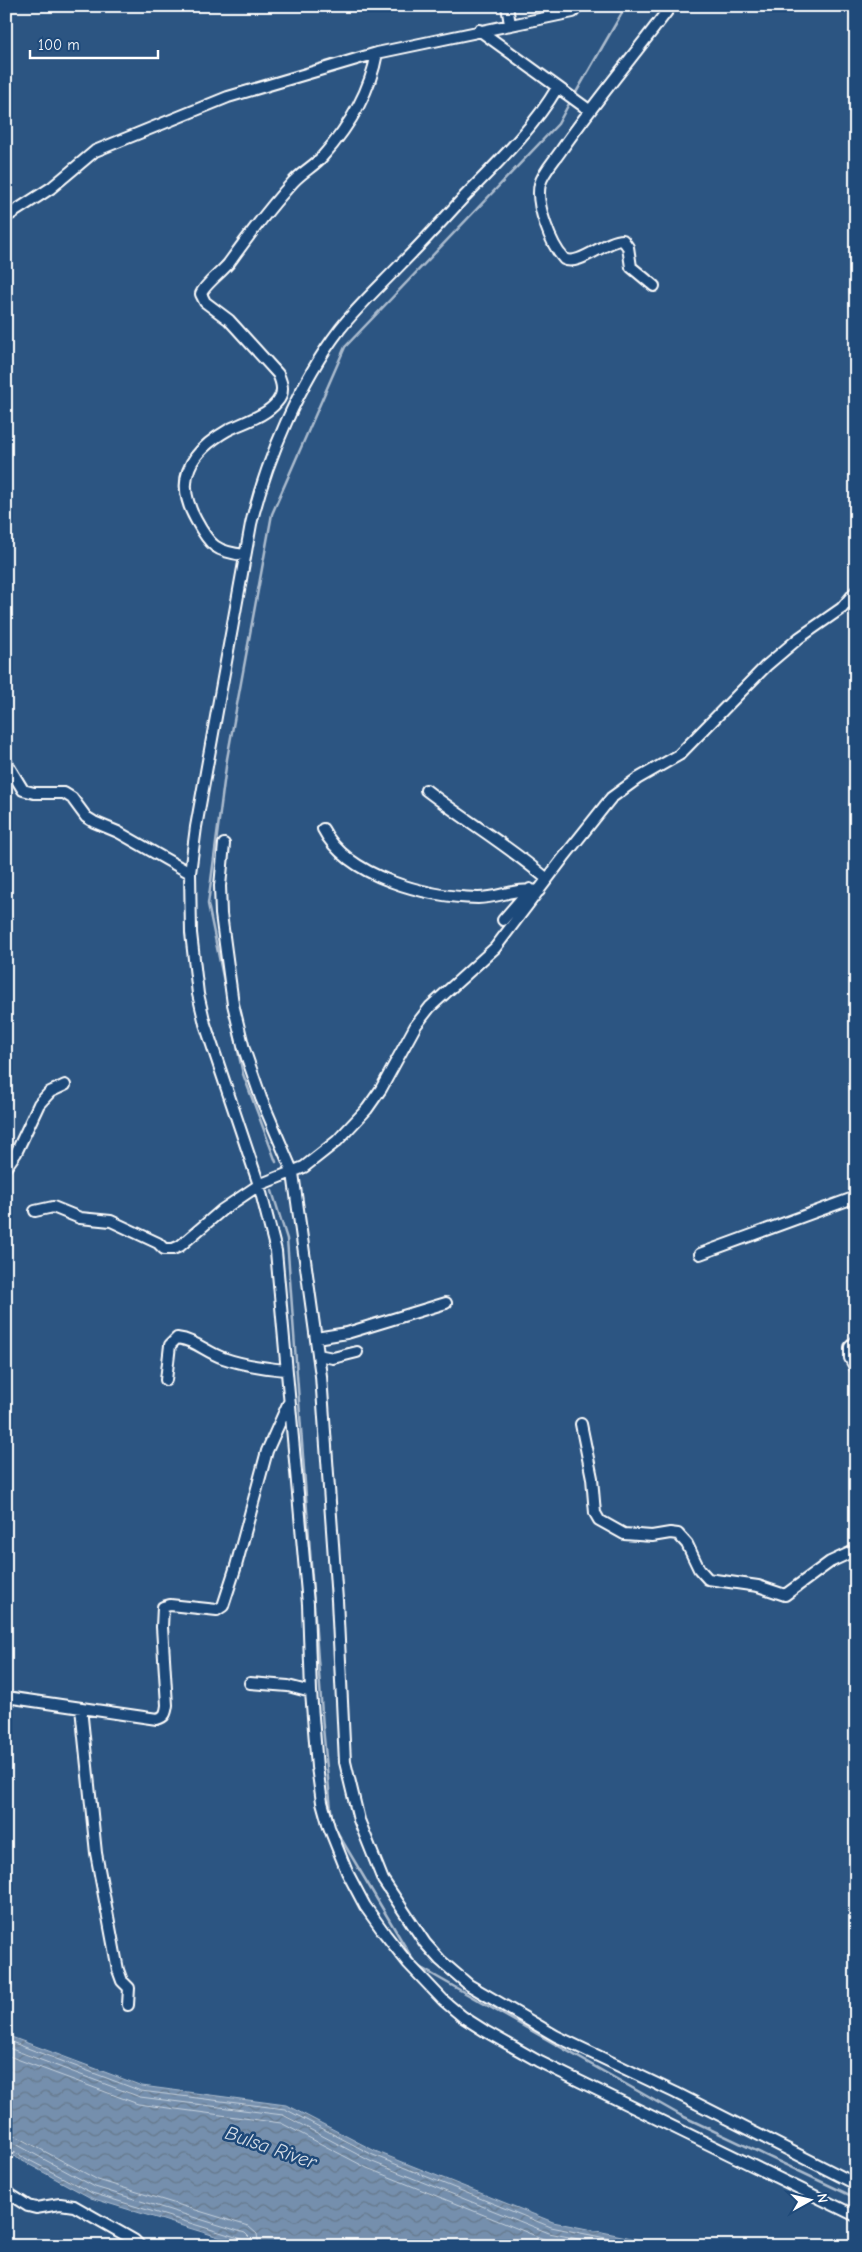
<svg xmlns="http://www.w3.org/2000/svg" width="862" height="2252" font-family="'Comic Neue',sans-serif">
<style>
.water{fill:url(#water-waves);stroke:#acbcce}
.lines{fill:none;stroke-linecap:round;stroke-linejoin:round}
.shore{stroke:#c7d2de;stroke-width:1}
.stream{stroke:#acbcce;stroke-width:2.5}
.minor-casing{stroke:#fff;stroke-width:14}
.minor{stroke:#1f4a7a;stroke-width:10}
.labels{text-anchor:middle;stroke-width:5;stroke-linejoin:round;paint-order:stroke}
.water-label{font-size:20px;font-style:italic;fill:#d5dde6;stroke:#1f4a7a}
</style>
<defs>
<pattern id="water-waves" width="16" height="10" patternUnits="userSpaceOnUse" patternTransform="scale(1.25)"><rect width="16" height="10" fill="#748fad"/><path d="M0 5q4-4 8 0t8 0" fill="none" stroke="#66788b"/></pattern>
</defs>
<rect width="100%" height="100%" fill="#2c5582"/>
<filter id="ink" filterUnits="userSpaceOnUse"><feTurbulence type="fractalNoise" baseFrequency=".02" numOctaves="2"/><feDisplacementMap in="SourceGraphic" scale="10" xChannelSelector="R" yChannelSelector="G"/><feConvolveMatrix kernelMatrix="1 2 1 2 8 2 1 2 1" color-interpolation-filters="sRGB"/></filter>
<g filter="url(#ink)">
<path class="water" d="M6 2035 142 2086 286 2105 375 2151 553 2222 671 2246H248L91 2198 6 2152Z"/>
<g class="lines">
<path class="shore" d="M6 2040 141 2091 285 2109 373 2155 551 2227 645 2246
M6 2047 140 2097 283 2115 370 2161 549 2233 613 2246
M6 2055 138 2104 281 2123 367 2168 546 2240 574 2246
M6 2134 16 2136 98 2180 248 2226 257 2234 259 2246
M6 2142 14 2143 95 2187 245 2233 250 2238 252 2246
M6 2148 92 2193 242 2239 246 2246"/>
<path class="stream" d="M574 96 626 6
M228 1001 208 904 227 759 272 514 345 347 558 124 571 100
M230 1014 243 1074 276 1162
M272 1191 287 1239 323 1727 332 1820
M333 1825 416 1965 680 2115 856 2198"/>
<g class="minor-casing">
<path id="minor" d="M507 6 510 24
M479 30 589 110
M557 88C533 129 497 163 464 197 444 219 423 242 402 263 381 285 359 305 340 329 300 381 266 461 251 524L196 827 190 873 191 933 198 994 205 1024 259 1185 276 1251 308 1604 311 1692 317 1767 322 1802 329 1827 347 1872 365 1906 385 1934 408 1963 444 2001 463 2017 485 2031 538 2061 856 2216
M6 217 51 188 95 151 228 97 377 53 573 12 578 6
M654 286 631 267 628 247 623 240C605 240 579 267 564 259 551 245 535 204 540 184 543 172 555 160 562 149 596 100 635 54 671 6
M245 555C216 552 210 546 196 520 173 479 191 451 228 430 244 422 266 416 277 402 285 393 282 383 278 374L229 320 205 302 201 294C204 285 222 272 229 263 249 235 270 207 293 182 302 172 314 166 322 157 349 127 370 92 377 53
M6 762 23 790 34 793H64L72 798 86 817 94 822 118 832 190 873
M426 790C466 821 509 846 547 879
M323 829C348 878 428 897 478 898 499 898 517 887 539 891
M224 844 220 886 221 914 233 1004 244 1049 261 1098 293 1173 321 1376 337 1600 345 1762 359 1820 383 1880 425 1943 440 1960 469 1985 556 2036 676 2093 856 2184
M503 920 530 889
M6 1167 16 1153 39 1104 50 1092 65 1085
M35 1211 53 1207 80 1218 111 1221 158 1243 164 1249H173L180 1246 222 1210 259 1185 304 1167 337 1141 367 1109 381 1089 416 1025 430 1007 495 948 564 857 611 798 637 779 679 755 766 666 799 638 842 608 856 591
M700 1254 856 1197
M316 1338 347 1333 446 1303
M856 1341 850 1347V1358L856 1369
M318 1355 333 1358 357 1352
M166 1380 170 1345 177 1338C195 1340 206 1352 223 1358 243 1365 264 1368 285 1370
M581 1424 592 1478 595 1513 599 1520 624 1534 652 1536 670 1533 678 1534 687 1544 699 1569 708 1579 758 1586 785 1595 830 1562 856 1550
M250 1683 288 1686 311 1692
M6 1697 157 1719C165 1717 166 1713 167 1705L162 1627 163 1607 170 1605 217 1610 223 1606 236 1566 267 1451 288 1404
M81 1708 96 1853 118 1970 122 1981 129 1988 128 2005
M6 2192 28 2206 36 2208 60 2204 74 2206 134 2240 140 2246"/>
</g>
<use href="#minor" class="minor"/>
</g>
</g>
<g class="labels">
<g class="water-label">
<text transform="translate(271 2147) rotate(19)" y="7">Bulsa River</text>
</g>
</g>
<rect width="862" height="2252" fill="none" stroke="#1f4a7a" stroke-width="25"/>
<rect x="12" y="12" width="837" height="2227" fill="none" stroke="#fff" stroke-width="2" filter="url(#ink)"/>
<g transform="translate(810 2200) rotate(82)" stroke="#1f4a7a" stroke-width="4" paint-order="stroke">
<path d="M0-4L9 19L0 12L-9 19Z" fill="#ffffff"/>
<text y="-8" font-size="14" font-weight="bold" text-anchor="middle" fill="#ffffff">N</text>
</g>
<path d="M30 50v8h128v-8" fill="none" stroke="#ffffff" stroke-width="2.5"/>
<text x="38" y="50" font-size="15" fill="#ffffff" stroke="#1f4a7a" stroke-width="4" paint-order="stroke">100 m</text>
</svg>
